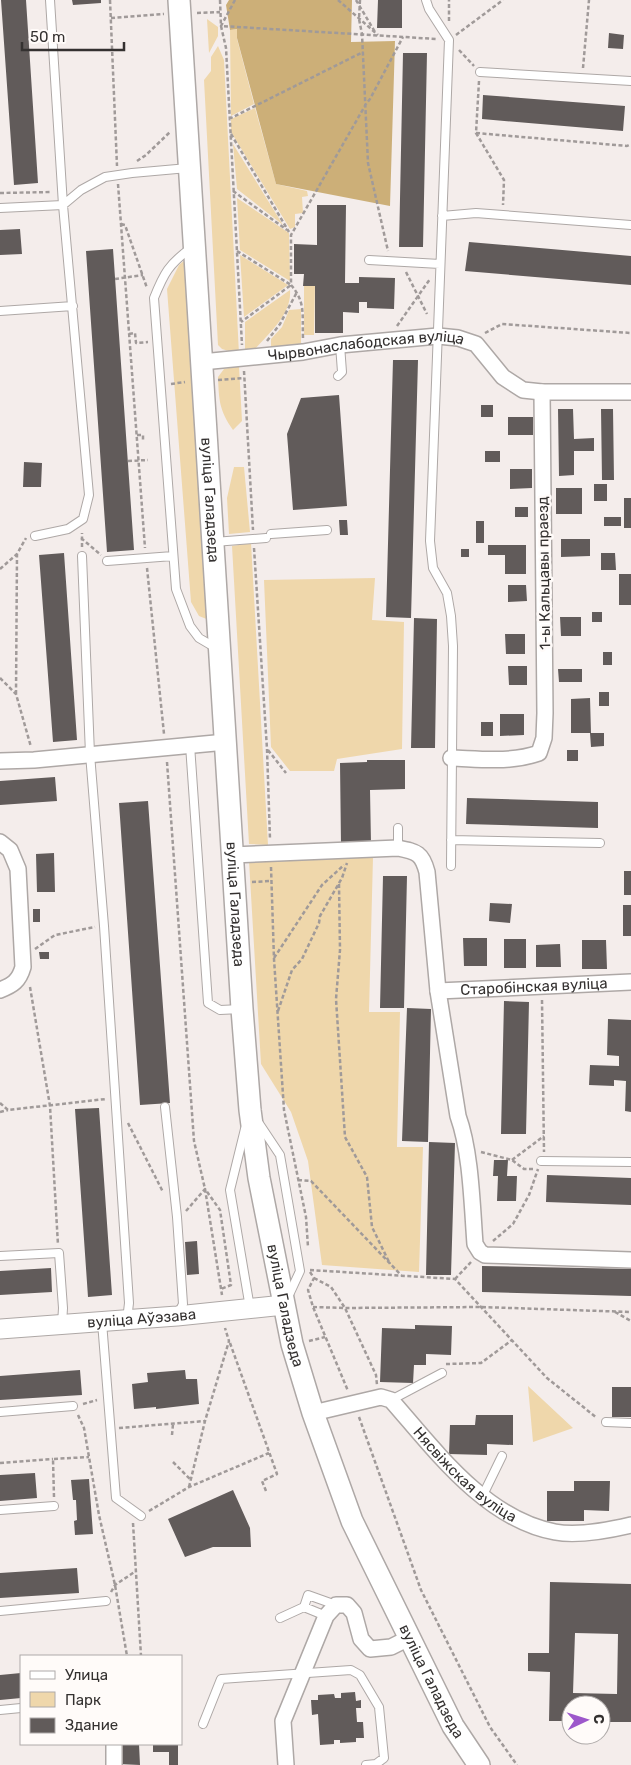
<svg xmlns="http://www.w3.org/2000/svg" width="631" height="1765" font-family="Rubik,sans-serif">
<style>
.green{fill:#efd7ab}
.forest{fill:#ccaf78}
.building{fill:#615b5a;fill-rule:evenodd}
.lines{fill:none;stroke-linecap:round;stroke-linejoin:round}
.service-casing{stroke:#aea8a6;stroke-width:10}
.minor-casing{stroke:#aea8a6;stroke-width:18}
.tertiary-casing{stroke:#aea8a6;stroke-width:21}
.secondary-casing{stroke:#aea8a6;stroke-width:24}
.path{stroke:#a09a99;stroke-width:2.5;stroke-dasharray:4 2.5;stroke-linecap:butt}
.service{stroke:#fff;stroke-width:8}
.minor{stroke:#fff;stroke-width:15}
.tertiary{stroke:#fff;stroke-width:19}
.secondary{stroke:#fff;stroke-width:21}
.labels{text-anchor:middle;stroke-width:5;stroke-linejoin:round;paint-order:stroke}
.street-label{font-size:15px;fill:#343130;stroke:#fffbf9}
</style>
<rect width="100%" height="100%" fill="#f4edeb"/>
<path class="green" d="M207 19 218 27V36L209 53Z
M238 29 237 39 254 104 231 116 230 30Z
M218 46 224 60 239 354 222 349 218 345 204 80 211 71V57Z
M255 108 276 184 307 191 308 196 302 197 303 213 295 214V227L290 229 231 132V119Z
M233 144 283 225 237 189Z
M237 198 289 233 290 281 240 250Z
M240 255 288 285 244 317Z
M186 259 209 620 199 616 191 602 167 289 179 265Z
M304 285H315L314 335H304Z
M290 290C292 314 269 333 255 349L245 350V322Z
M301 309V345L271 347V339L282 327 289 310Z
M239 366 242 421 233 430C219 410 219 400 218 377L224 369Z
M234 467H244L250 532 229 534 227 498Z
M251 543 268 845 249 844 232 546Z
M375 578 372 620 404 622 402 749 337 759 334 771H290L271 747 264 580Z
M373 857 369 1012H400L397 1147H423L419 1272 322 1265 308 1161 291 1112 261 1064 249 861Z
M528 1386 573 1428 533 1442Z"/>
<path class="forest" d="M229 0H352L351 42 395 41 390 206 276 184 237 38V29L230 30 226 5Z"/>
<path class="building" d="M1 0H26L38 183 14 185Z
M72 0H101V3L73 5Z
M378 0H402V28H377Z
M609 33 624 35 623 49 608 48Z
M403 53H427L423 247H399Z
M483 95 625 106 623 131 482 119Z
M317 205H346L345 283H359V277L395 278 394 309 367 308V302H359V313L343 312V333H315V286H303L304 274H294V244L317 245Z
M20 229 22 254 0 255V230Z
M469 242 631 256V285L465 271Z
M113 249 134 550 107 552 86 251Z
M393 360H418L411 618 386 617Z
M339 395 347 506 293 510 287 434 301 398Z
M481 405H493V417H481Z
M558 409H573L574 439 594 438V451H574V475L559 476Z
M601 409H613L614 480H602Z
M508 417H533V435H508Z
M485 451H500V462H485Z
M24 462 42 463 41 487H23Z
M510 469H532V488L510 489Z
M594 484H607V501H594Z
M556 488H582V514H556Z
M624 498H631V528H624Z
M515 507H528V517H515Z
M604 517H621V526H604Z
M339 520H347L348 535H340Z
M476 521H484V543H476Z
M561 539H590V556L561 557Z
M488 545H526V574H505V555H488Z
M461 549H469V557H461Z
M64 553 77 740 53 742 39 555Z
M601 553H615L616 570H601Z
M619 574H631V605H619Z
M508 585H526L527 601 508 602Z
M592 612H602V622H592Z
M560 617H581V636H561Z
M414 618 437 619 435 748H411Z
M505 634H525V654H506Z
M603 652H612V665H603Z
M508 666H527V685H509Z
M558 669H582V682H559Z
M599 692H609V706H599Z
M590 698 591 733H571V699Z
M500 714H524V735L500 736Z
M481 722H493V736H481Z
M590 733H604V746L591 747Z
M567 750H578V761H567Z
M367 760H405V789L370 790 371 844 341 845 340 763 367 762Z
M55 777 57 801 0 805V781Z
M467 798 598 802V828L466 824Z
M148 801 170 1103 140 1105 119 803Z
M54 853 55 892H37L36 854Z
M624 871H631V895H624Z
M383 876H407L404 1008H380Z
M490 903 512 904 510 923 489 921Z
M623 905H631V936H623Z
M33 909H40V922H33Z
M463 938H487V966H464Z
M504 939H526V968H504Z
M582 940H606L607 969H582Z
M560 944 561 967H536V945Z
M39 952H49V959H40Z
M504 1001 529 1002 526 1134H501Z
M407 1008 431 1009 428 1142 402 1141Z
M608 1019 631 1020V1112L625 1111 626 1081 614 1080V1086L589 1085 590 1065 619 1066V1056L607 1055Z
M99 1108 112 1295 88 1297 75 1109Z
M429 1142 455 1143 451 1275H426Z
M494 1160H508L507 1176H517L516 1201H497L498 1176H493Z
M547 1175 631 1178V1205L546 1202Z
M197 1241 199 1274 187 1275 185 1242Z
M482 1266 631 1269V1296L482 1292Z
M51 1268 52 1292 0 1295V1271Z
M415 1325 452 1326 451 1355 426 1354V1365H414L413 1383 380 1382 382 1328 415 1329Z
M80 1370 82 1395 0 1400V1376Z
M185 1370 186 1379H197L199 1404 156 1409V1407L134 1409 132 1384 148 1382 147 1373Z
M612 1387H631V1417H612Z
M476 1415H513V1445L487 1444V1455L449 1454 450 1425H475Z
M35 1473 37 1498 0 1501V1475Z
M89 1479 93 1534 75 1535 74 1521 77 1520 76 1500H73L71 1480Z
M574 1481H610L609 1511 584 1510V1521H547V1491H574Z
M233 1490 250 1528 251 1547H213L185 1557 168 1519Z
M77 1568 79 1593 0 1598V1573Z
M550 1582 631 1584V1722H601V1705H571V1721H549L550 1672 528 1671V1653H549ZM575 1633 618 1634 617 1694 573 1693Z
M21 1673V1698L0 1700V1675Z
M355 1692 356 1701 361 1700V1708H356L357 1722H363L364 1738H356V1742L340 1743V1740H334V1744L320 1745 318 1714 312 1715 311 1700H318V1695L334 1694 335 1698H341V1693Z
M118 1744H139L140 1765 119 1764Z
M153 1744H178V1765H169V1752H153Z"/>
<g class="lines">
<g class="service-casing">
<path id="service" d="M426 0 429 9 449 40 430 541 433 568 447 593 451 616 453 646 451 866
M480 72 631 81
M0 208 63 205 81 190 105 177 132 173 188 168
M442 216 476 213 631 225
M191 248C169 264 164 273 154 298L176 589 190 626 199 638 216 648
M369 260 440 264
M0 311 73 306
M338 376 342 372 340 345
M271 534 327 530
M35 536 68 529 83 519 89 495 63 205 50 0
M214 542 266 538
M82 556 90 754 104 926 129 1303 127 1320
M107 561 173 556
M190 745 208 1003 220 1010 241 1009
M398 828V848
M451 840 600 843
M165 1107 177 1217 183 1304 178 1314
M258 1122 280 1155 300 1271 288 1297
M245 1129 230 1190 250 1308
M541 1161 631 1162
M0 1256 59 1253 63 1308 62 1324
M102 1322 116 1498 141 1516
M391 1400 442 1373
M0 1412 73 1406
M606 1422 631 1423
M482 1497 502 1456
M0 1510 54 1506
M304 1607 326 1616
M0 1611 106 1601
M280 1618 304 1607 308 1595 336 1605
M0 1710 21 1708
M203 1724 221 1679 351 1670 360 1675 379 1707 384 1758 376 1764 366 1765"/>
</g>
<g class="minor-casing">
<g id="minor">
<path id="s1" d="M202 362 303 352 340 345 438 336 458 338 476 344 503 377 523 390 542 392H631"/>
<path d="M451 758C481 759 510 763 539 753L544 738 545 713 542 392"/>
<path d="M0 761 34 760 226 742"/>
<path d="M0 842 10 850 18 869 23 967C19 981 13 985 0 990"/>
<path d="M232 855 398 848C417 852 422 853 427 872L438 991 458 1116C471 1152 472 1205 475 1244L480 1252 485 1255 631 1260"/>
<path id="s2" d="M438 991 631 982"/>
<path id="s3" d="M313 1413 381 1397 391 1400C435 1450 485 1519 555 1532 577 1536 610 1530 631 1525"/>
<path d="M114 1744V1765"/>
<path d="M286 1765 283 1721 326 1616 336 1605H347L354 1613 361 1639 370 1649 391 1647 409 1638"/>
</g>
</g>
<g class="tertiary-casing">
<g id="tertiary">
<path id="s4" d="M0 1329 177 1316 284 1305"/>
</g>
</g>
<g class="secondary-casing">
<g id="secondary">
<path id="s5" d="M179 0 242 1009 250 1110 259 1178 292 1344 313 1413 352 1521 453 1726 479 1765"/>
</g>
</g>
<path class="path" d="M110 0 117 166
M220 0 221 26 226 48 242 345
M235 0 221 26 437 39
M338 0 378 35
M356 0 375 32
M360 0 359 19 362 34 368 163 388 251
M197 13 220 12
M111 18 164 14
M449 21V0
M456 35 503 0
M459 50 474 66
M583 68 589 0
M479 81 476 133 504 180 503 205
M229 119 363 52
M476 133 627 146 631 144
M231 134 289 232
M137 161 146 155 170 132
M118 184 145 548
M233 191 287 230
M0 193 52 192
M121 224 125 225 147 288
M237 251 291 285 241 322
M406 272 427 314
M115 279 143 275
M397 326 430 279
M485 333 502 324 631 333
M129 334 135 333 136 343 148 342
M303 338C302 316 306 302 291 285V235L366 104 370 99 403 37
M267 341 280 324 297 292
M244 371 253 530
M218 380 244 378
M171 384 185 382
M137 435H143V442
M128 461 148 460
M81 538 101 555
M82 547V533
M254 548 267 749 270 839
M147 568 164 734
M0 569 17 554 26 538
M0 678 16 694 31 747
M16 694 17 554
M268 750 286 773
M167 762 194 1141 205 1189 222 1295
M271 867 274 959 284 1110 306 1217 308 1247
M252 882 271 881
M339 884 340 950 336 999 345 1137 367 1177 372 1227 390 1264
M35 949 55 935 95 927
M274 958 322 885 344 865
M30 987 50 1106 58 1245
M542 1000 544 1152
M278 1011 292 970 302 959 319 923 320 916 342 878 347 863
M0 1103 8 1110 106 1099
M0 1112 8 1110
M128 1123 163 1192
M481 1152 512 1160 524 1169H535
M512 1160 544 1136
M298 1180 311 1181 401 1275
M186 1211 205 1189 220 1210 231 1285 221 1289
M493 1241 513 1224 529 1195 538 1169
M310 1270 455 1279 547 1378 597 1418
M310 1272 314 1278 308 1290 313 1307 348 1391
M314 1278 331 1287 345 1308 376 1375 377 1385
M455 1279 471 1262
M313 1307 345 1308 481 1307 631 1312
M615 1312 631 1321
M309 1341 325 1337
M230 1343 277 1474 262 1481 266 1491
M446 1364 481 1363 512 1340
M83 1404 97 1400
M78 1415 84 1428 99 1515 115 1585 127 1656
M359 1417 421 1590 490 1727 517 1765
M119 1428 205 1421
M172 1435 173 1424
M173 1462 191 1480
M0 1463 53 1459
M189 1487 205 1421 229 1341 225 1328
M54 1497 53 1459 89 1457
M149 1511 189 1487 269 1453
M133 1523 141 1656
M111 1592 115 1585 136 1571"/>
<use href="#service" class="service"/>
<use href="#minor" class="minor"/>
<use href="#tertiary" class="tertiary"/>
<use href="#secondary" class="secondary"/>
</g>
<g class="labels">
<g class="street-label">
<text dy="5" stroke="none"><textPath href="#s1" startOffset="165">Чырвонаслабодская вуліца</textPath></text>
<text dy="5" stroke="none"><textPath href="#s5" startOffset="501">вуліца Галадзеда</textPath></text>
<text transform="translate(544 573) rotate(-91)" y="5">1-ы Кальцавы праезд</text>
<text dy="5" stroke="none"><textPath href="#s5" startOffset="906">вуліца Галадзеда</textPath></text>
<text dy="5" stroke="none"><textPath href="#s2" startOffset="96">Старобінская вуліца</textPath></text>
<text dy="5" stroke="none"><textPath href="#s5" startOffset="1311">вуліца Галадзеда</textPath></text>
<text dy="5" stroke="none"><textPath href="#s4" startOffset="142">вуліца Аўэзава</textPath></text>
<text dy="5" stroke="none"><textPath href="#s3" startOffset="186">Нясвіжская вуліца</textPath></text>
<text dy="5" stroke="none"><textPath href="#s5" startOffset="1716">вуліца Галадзеда</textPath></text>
</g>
</g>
<rect x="20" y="1655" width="162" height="90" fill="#fffbf9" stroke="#aeaaa9"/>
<rect x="30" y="1671" width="25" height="8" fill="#ffffff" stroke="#aeaaa9"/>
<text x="65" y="1680" font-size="15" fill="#343130">Улица</text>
<rect x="30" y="1692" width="25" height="15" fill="#efd7ab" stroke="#aeaaa9"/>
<text x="65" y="1705" font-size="15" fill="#343130">Парк</text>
<rect x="30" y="1718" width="25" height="15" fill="#615b5a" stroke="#aeaaa9"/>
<text x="65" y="1730" font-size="15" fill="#343130">Здание</text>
<g transform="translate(586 1720) rotate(86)"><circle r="24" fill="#fffbf9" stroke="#aeaaa9"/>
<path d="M0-4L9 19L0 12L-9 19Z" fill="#9d57cb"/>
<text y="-8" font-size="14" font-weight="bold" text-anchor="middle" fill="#343130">С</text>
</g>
<path d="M22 42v8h102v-8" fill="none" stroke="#343130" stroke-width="2.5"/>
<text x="30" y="42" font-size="15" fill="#343130" stroke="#fffbf9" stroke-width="4" paint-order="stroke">50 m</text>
</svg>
